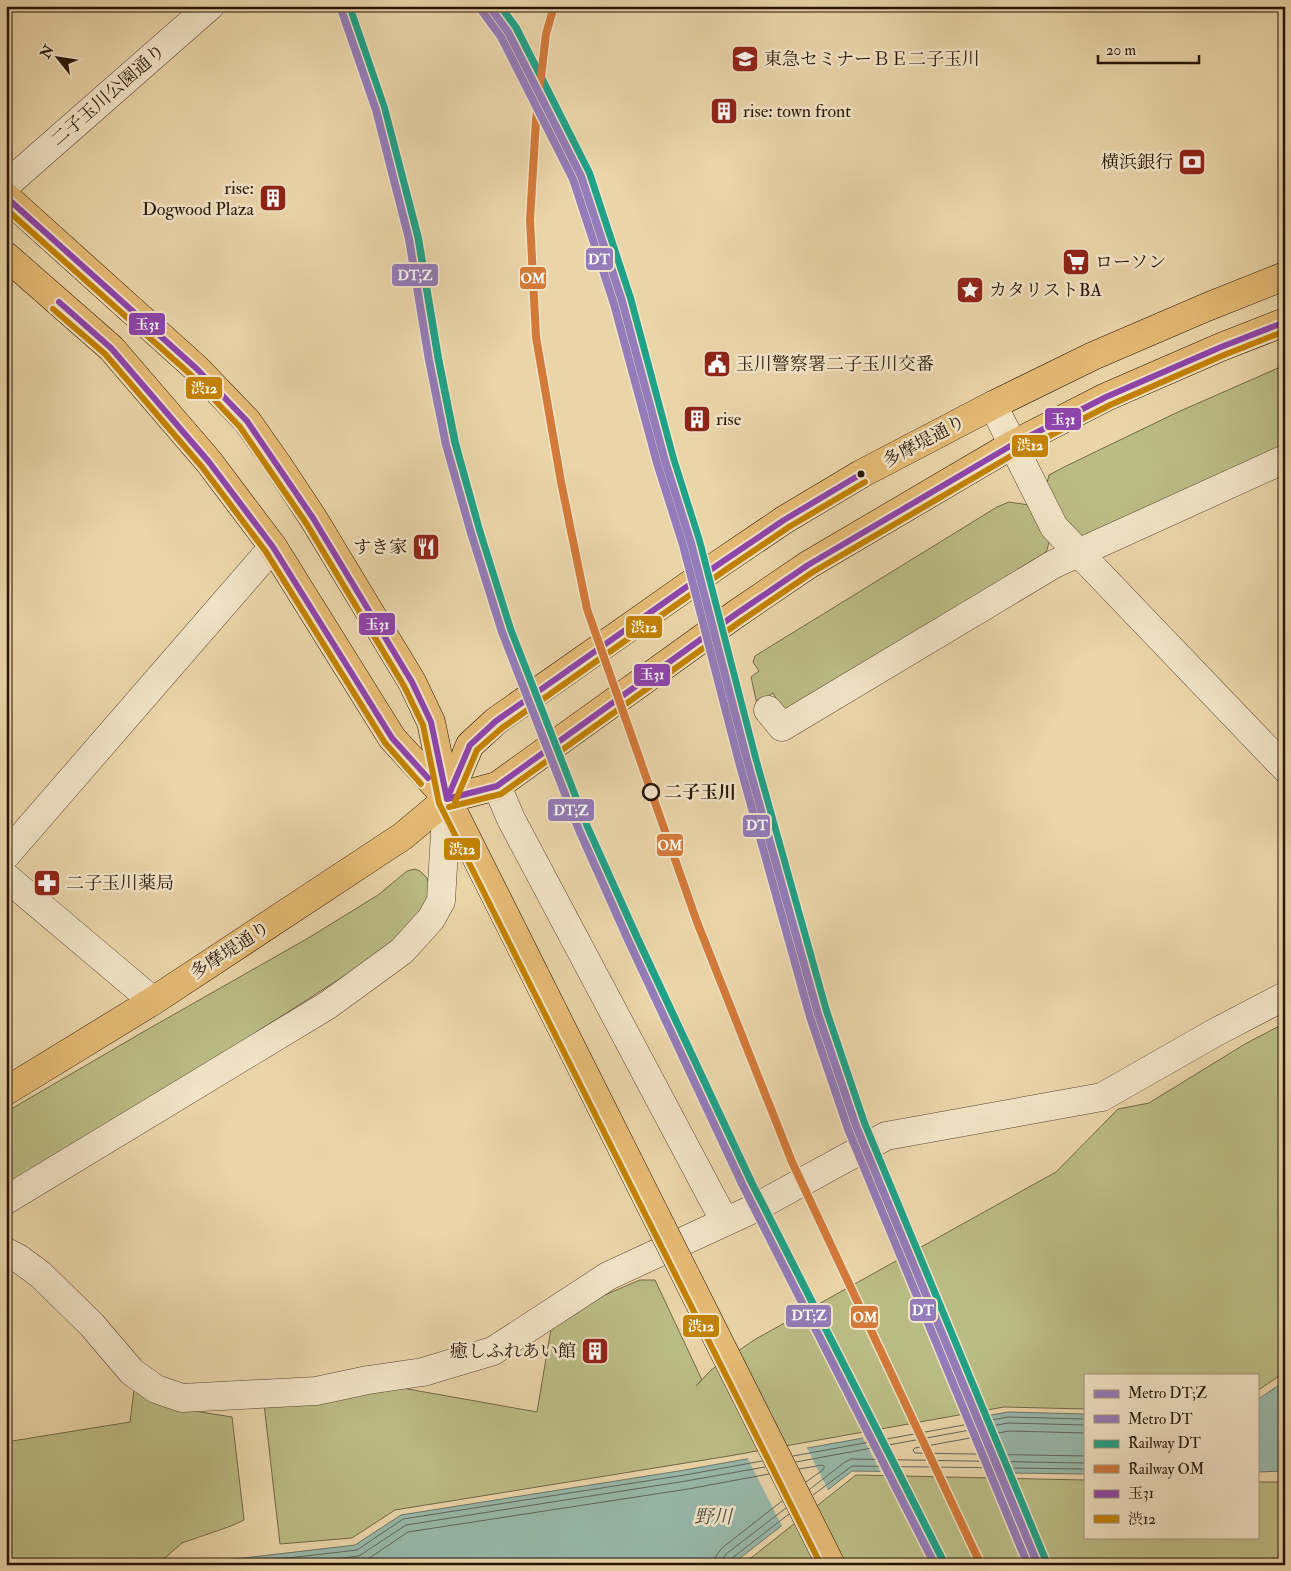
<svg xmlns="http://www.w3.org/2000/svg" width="1291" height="1571" font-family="'IM FELL Double Pica','Noto Serif JP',serif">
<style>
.green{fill:#bbbc85;stroke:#716846}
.water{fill:#98b8ab;stroke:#6b7669}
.pier{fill:#ead5a9}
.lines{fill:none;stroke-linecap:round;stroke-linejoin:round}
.shore{stroke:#606659;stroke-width:1}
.minor-casing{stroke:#584430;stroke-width:29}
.tertiary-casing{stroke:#584430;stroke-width:29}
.primary-casing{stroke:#271407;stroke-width:29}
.trunk-casing{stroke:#271407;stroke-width:29}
.minor{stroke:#f1e4c7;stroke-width:28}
.tertiary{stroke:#f1e4c7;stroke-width:28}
.primary{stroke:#e5ba74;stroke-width:28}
.trunk{stroke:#e5ba74;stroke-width:28}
.trunk-bridge-casing{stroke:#271407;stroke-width:29;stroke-linecap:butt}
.trunk-bridge{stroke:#e5ba74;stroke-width:28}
.bus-1-casing{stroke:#f1e4c7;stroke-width:10}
.bus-2-casing{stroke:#f1e4c7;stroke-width:10}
.bus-1{stroke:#8e44ad;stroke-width:6}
.bus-2{stroke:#c38202;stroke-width:6}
.rail-1-casing{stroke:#f1e4c7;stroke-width:11}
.rail-2-casing{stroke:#f1e4c7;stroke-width:11}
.rail-1{stroke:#20a288;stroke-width:8}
.rail-2{stroke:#d37a3a;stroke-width:8}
.metro-1-casing{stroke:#f1e4c7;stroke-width:11}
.metro-2-casing{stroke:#f1e4c7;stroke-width:11}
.metro-1{stroke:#937cb9;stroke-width:8}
.metro-2{stroke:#937cb9;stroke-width:8}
.bus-dot{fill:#271407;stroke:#f1e4c7;stroke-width:2}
.stop-dot{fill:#f1e4c7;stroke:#271407;stroke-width:2.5}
.labels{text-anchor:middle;stroke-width:5;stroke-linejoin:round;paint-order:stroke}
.poi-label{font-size:18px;fill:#271407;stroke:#f1e4c7;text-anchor:start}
.street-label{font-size:18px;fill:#271407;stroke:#f1e4c7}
.stop-label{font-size:18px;font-weight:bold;fill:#271407;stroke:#f1e4c7;text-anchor:start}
.water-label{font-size:19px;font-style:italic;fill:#4f4d40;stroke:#f1e4c7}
.line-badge{stroke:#f1e4c7;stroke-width:2}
.badge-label{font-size:14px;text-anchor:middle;font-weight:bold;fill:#fff}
</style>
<rect width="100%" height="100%" fill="#ead5a9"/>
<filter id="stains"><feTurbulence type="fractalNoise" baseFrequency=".004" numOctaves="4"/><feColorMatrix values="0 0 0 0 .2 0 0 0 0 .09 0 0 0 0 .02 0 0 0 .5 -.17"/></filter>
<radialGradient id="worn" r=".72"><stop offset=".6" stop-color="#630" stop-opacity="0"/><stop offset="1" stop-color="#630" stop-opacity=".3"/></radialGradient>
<path class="green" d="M1285 365V450L1082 543 1045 491 1049 475 1064 467 1178 412Z
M1009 502 1029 505 1035 508 1049 542 1047 550 1041 558 784 712 773 693 757 704 751 677 759 671 753 662 755 656 997 507Z
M415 869 420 871 427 878 429 884 428 901 395 941 372 958 179 1082 6 1188V1112L143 1032 310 937 378 895 407 871Z
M1285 1023V1372L1257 1391V1375H1085V1409L1004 1407 729 1456 395 1510 352 1538 280 1544 264 1404 374 1383 537 1412 553 1317 640 1280H655L702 1380 696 1386 711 1370 754 1340 1056 1172 1118 1109 1149 1103 1245 1044Z
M134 1390 181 1409 232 1417 244 1520 231 1526 182 1543 157 1565H6V1442L130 1422Z
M856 1475 1085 1480V1537H1257V1482H1285V1565H742Z"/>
<path class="water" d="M1285 1381V1471L1257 1472V1400Z
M1008 1412 1085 1414V1474L852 1471 731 1565H184L355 1545 401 1515 685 1470Z"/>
<path class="pier" d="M989 1413 1015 1476 881 1473 862 1436Z
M806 1446 829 1492 783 1528 747 1457Z"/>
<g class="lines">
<path class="shore" d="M1085 1433 1009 1431 915 1448 913 1450 915 1453 1085 1456
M793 1456 1008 1417 1085 1419
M796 1462 1008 1423 1085 1425
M799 1469 822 1465 824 1466V1469L806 1482
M810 1489 845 1462 851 1459 1085 1463
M813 1495 852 1466 1085 1469
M228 1565 357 1550 403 1519 685 1475 762 1461
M283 1565 359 1556 406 1525 686 1481 765 1467
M349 1565 365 1561 408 1532 688 1489 769 1474
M715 1565 716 1556 722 1548 782 1501
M722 1565 723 1559 726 1554 786 1508
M729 1565 731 1559 789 1514"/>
<g class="minor-casing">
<path id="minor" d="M993 405 1054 527 1285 768
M768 710 782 727 1054 564 1285 459
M497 786 511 819 725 1222
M6 855 273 547
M6 877 153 1001
M6 1200 328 1005 402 951 431 919 441 901 447 799
M6 1252 18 1258 41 1275 92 1325 132 1372 156 1389 182 1398 316 1391 368 1380 423 1372 493 1351 608 1276 753 1209 886 1136 1102 1097 1216 1032 1285 996"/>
</g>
<g class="tertiary-casing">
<path id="tertiary" d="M6 185 210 6"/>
</g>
<g class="primary-casing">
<path id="primary" d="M447 799 470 745 496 721 719 564 784 520 861 474 993 405 1093 356 1207 307 1285 276
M6 1091 153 1001 403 836 447 799 497 786 736 614 808 565 1012 445 1106 397 1221 347 1285 322"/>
</g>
<g class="trunk-casing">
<path id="trunk" d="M6 197 197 369 247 421 278 465 313 518 412 682 431 722 447 799 662 1228
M6 256 111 348 209 462 273 547 392 738 446 797"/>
</g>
<use href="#minor" class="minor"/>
<use href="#tertiary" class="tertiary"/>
<use href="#primary" class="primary"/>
<use href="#trunk" class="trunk"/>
<g class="trunk-bridge-casing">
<path id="trunk-bridge" d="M662 1228 831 1565"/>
</g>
<use href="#trunk-bridge" class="trunk-bridge"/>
<g class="bus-1-casing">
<path id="bus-1" d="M6 197 197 369 247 421 313 518 412 682 431 722 447 799
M59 302 111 348 209 462 273 547 392 738 428 778
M447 799 497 786 736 614 808 565 1012 445 1106 397 1221 347 1285 322
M447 799 470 745 496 721 719 564 784 520 861 474"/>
</g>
<g class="bus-2-casing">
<path id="bus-2" d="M6 209 191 375 240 427 306 523 404 686 423 725 439 803 821 1565
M53 309 105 354 202 467 266 552 385 743 421 784
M455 802 477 750 502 728 724 571 789 527 865 482
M449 807 501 794 741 621 813 572 1016 453 1110 405 1224 355 1285 331"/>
</g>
<use href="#bus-1" class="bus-1"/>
<use href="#bus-2" class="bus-2"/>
<g class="rail-1-casing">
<path id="rail-1" d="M349 6 384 108 418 238 438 358 455 443 479 530 510 629 587 827 637 938 751 1182 943 1561
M500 6 516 28 589 173 630 298 673 459 699 541 755 758 826 1011 864 1123 1046 1562"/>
</g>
<g class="rail-2-casing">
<path id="rail-2" d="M554 6 546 34 536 120 530 220 536 337 561 482 587 609 697 922 792 1162 981 1565"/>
</g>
<use href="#rail-1" class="rail-1"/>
<use href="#rail-2" class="rail-2"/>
<g class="metro-1-casing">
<path id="metro-1" d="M340 6 376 110 409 239 429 360 446 445 471 533 502 632 579 830 629 942 743 1186 935 1565
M489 6 508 32 581 176 622 301 665 461 691 543 747 760 818 1014 856 1126 1038 1565"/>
</g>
<g class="metro-2-casing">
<path id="metro-2" d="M482 11 501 37 573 179 614 304 657 463 683 545 739 762 810 1017 848 1129 1028 1565"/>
</g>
<use href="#metro-1" class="metro-1"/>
<use href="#metro-2" class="metro-2"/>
</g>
<defs>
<g id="school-square" transform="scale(1.4375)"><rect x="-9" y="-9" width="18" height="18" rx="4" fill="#8f2418" stroke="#f1e4c7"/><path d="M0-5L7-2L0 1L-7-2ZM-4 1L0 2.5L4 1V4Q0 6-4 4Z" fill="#fff"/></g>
<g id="building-square" transform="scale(1.4375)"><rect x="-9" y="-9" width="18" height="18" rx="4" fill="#8f2418" stroke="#f1e4c7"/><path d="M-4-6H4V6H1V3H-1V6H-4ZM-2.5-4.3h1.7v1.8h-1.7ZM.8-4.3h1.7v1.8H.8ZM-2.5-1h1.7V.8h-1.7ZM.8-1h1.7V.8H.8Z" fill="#fff"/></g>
<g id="bank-square" transform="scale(1.4375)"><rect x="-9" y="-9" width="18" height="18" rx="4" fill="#8f2418" stroke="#f1e4c7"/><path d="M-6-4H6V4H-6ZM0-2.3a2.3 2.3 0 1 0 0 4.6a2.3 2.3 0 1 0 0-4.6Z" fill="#fff"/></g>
<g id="supermarket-square" transform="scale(1.4375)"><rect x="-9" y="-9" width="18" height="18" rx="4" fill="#8f2418" stroke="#f1e4c7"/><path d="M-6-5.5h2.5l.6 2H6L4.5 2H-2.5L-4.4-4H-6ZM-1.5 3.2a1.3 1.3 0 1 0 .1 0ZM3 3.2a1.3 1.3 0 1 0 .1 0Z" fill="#fff"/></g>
<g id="sight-square" transform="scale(1.4375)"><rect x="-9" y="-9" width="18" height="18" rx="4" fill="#8f2418" stroke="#f1e4c7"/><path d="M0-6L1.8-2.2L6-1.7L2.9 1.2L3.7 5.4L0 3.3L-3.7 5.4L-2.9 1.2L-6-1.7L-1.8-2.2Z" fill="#fff"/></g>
<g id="civic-square" transform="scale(1.4375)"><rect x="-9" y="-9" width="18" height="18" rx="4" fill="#8f2418" stroke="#f1e4c7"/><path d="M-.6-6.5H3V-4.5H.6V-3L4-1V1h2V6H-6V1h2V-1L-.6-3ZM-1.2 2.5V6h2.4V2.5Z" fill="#fff"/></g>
<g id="restaurant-square" transform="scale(1.4375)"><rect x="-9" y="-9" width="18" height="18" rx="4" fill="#8f2418" stroke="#f1e4c7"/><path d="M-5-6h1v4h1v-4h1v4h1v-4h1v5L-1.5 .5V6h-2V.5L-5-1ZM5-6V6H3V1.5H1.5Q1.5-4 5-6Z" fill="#fff"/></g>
<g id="pharmacy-square" transform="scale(1.4375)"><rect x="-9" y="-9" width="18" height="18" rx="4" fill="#8f2418" stroke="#f1e4c7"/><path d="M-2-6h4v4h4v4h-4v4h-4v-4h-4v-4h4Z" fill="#fff"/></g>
</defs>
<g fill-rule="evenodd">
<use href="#school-square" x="745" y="59"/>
<use href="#building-square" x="724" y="111"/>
<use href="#bank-square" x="1192" y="162"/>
<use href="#building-square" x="273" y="198"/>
<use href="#supermarket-square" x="1076" y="262"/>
<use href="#sight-square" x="970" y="290"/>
<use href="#civic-square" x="717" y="364"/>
<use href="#building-square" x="697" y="419"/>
<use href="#restaurant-square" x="426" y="547"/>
<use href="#pharmacy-square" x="47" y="883"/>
<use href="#building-square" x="595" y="1351"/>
</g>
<circle class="bus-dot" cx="861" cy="474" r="4.5"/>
<circle class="stop-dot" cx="651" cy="792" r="8"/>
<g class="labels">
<g class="poi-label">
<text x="764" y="65">東急セミナーＢＥ二子玉川</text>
<text x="743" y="117">rise: town front</text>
<text x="1173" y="168" text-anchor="end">横浜銀行</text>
<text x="254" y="194" text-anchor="end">rise:<tspan x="254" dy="21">Dogwood Plaza</tspan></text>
<text x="1095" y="268">ローソン</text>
<text x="989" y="296">カタリストBA</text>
<text x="736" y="370">玉川警察署二子玉川交番</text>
<text x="716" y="425">rise</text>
<text x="407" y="553" text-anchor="end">すき家</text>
<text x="66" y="889">二子玉川薬局</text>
<text x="576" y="1357" text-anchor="end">癒しふれあい館</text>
</g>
<g class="street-label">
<text transform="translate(108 95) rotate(-41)" y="6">二子玉川公園通り</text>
<text transform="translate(924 441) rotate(-28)" y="6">多摩堤通り</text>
<text transform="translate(230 950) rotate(-33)" y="6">多摩堤通り</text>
</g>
<g class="stop-label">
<text x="664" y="798">二子玉川</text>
</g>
<g class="water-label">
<text x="713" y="1523">野川</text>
</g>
</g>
<g class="line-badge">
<rect x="585" y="247" width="29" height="24" rx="5" fill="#937cb9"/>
<rect x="391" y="263" width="48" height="24" rx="5" fill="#937cb9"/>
<rect x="519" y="266" width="28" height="24" rx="5" fill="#d37a3a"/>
<rect x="128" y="312" width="38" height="24" rx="5" fill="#8e44ad"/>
<rect x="185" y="376" width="38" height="24" rx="5" fill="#c38202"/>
<rect x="1044" y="407" width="38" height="24" rx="5" fill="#8e44ad"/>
<rect x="1011" y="434" width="38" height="24" rx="5" fill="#c38202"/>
<rect x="358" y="612" width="38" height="24" rx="5" fill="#8e44ad"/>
<rect x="625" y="615" width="38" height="24" rx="5" fill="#c38202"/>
<rect x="633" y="663" width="38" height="24" rx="5" fill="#8e44ad"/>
<rect x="547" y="798" width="48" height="24" rx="5" fill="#937cb9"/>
<rect x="742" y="814" width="29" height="24" rx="5" fill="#937cb9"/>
<rect x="656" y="833" width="28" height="24" rx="5" fill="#d37a3a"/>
<rect x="443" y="837" width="38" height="24" rx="5" fill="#c38202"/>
<rect x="909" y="1298" width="28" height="24" rx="5" fill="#937cb9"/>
<rect x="785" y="1304" width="47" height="24" rx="5" fill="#937cb9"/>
<rect x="850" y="1305" width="29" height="24" rx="5" fill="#d37a3a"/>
<rect x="682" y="1314" width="38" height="24" rx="5" fill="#c38202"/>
</g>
<g class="badge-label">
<text x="599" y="264">DT</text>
<text x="415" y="280">DT;Z</text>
<text x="533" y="283">OM</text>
<text x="147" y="329">玉31</text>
<text x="204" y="393">渋12</text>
<text x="1063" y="424">玉31</text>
<text x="1030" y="450">渋12</text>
<text x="377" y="629">玉31</text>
<text x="644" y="632">渋12</text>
<text x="652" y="679">玉31</text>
<text x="571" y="815">DT;Z</text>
<text x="757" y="830">DT</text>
<text x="670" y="850">OM</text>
<text x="462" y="854">渋12</text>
<text x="923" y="1315">DT</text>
<text x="809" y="1320">DT;Z</text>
<text x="865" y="1322">OM</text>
<text x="701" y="1331">渋12</text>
</g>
<rect width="1291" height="1571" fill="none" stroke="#ead5a9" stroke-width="25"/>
<rect x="8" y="8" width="1276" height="1556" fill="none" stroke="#271407" stroke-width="2.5"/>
<rect x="12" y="12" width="1266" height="1546" fill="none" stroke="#271407"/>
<rect x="1084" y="1374" width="175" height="165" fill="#f1e4c7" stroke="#a0917a"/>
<rect x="1094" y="1390" width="25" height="8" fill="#937cb9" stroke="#a0917a"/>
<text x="1128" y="1398" font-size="15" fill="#271407">Metro DT;Z</text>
<rect x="1094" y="1415" width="25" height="8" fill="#937cb9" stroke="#a0917a"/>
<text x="1128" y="1424" font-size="15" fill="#271407">Metro DT</text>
<rect x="1094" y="1440" width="25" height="8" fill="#20a288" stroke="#a0917a"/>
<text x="1128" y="1448" font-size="15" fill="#271407">Railway DT</text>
<rect x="1094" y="1465" width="25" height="8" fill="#d37a3a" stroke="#a0917a"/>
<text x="1128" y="1474" font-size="15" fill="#271407">Railway OM</text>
<rect x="1094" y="1490" width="25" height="8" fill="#8e44ad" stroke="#a0917a"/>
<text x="1128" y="1498" font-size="15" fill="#271407">玉31</text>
<rect x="1094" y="1515" width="25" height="8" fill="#c38202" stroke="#a0917a"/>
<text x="1128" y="1524" font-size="15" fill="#271407">渋12</text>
<g transform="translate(58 58) rotate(300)" stroke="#f1e4c7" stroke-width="4" paint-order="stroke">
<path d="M0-4L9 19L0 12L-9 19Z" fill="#271407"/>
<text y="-8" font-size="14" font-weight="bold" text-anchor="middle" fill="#271407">N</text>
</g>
<path d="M1098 55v8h101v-8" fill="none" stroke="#271407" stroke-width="2.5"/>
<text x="1106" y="55" font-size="15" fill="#271407" stroke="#f1e4c7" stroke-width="4" paint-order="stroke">20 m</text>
<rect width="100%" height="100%" filter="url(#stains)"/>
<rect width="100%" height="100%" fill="url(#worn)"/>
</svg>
